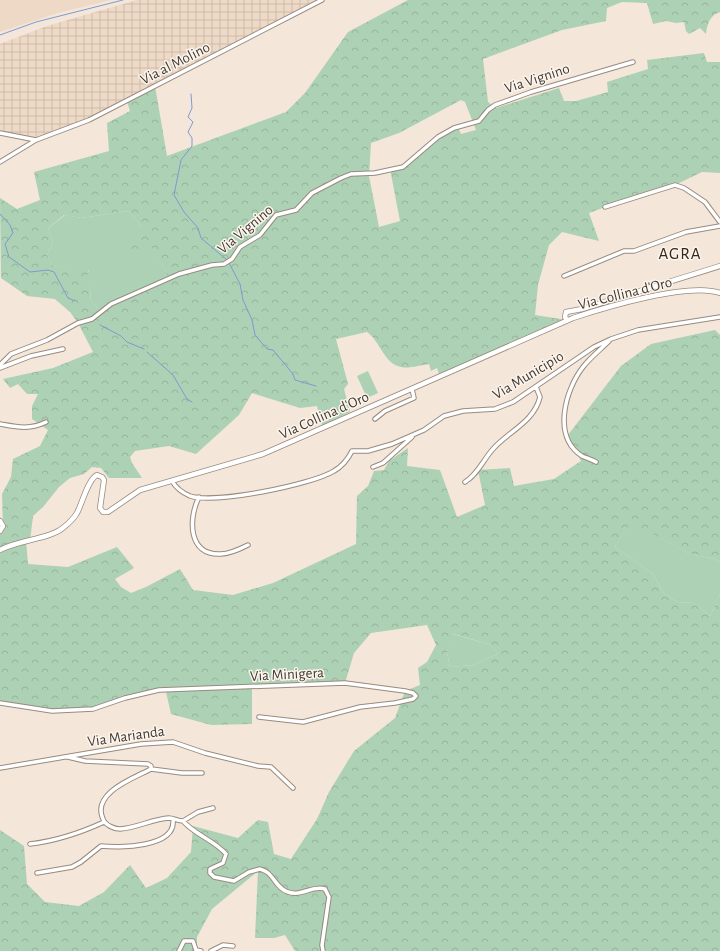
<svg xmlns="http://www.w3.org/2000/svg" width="720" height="951" font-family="'Alegreya Sans',sans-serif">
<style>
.built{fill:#eed9c7}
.industrial{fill:url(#industrial-grid)}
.green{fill:#add1b4}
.forest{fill:url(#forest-crowns);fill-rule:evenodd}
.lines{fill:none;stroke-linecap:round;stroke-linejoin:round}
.stream{stroke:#7c9bd0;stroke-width:1}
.minor-casing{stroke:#988b7f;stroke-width:5.5}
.tertiary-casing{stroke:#988b7f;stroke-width:6}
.minor{stroke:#fff;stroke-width:3.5}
.tertiary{stroke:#fff;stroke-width:4.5}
.labels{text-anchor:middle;stroke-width:3;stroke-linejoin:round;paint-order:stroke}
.street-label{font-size:15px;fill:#3f3a34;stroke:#fdf4ec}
.quarter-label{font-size:17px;letter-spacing:1px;fill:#33281e;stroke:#fdf4ec}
</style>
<defs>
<pattern id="industrial-grid" width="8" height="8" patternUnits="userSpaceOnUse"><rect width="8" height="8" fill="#eed9c7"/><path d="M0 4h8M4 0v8" fill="none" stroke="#cdbbac"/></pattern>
<pattern id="forest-crowns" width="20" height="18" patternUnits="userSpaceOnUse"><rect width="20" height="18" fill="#add1b4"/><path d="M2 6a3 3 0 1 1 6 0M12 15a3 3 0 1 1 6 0" fill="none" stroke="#96b49b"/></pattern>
</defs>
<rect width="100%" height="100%" fill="#f4e6d9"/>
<path class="built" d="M0 0H111L58 13 0 32Z"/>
<path class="industrial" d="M137 0H322L107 111 36 140 0 133V44L47 26Z"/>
<path class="green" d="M129 211 142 227 169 278 101 311 91 302 90 288 85 281 89 270 53 266 47 255 53 243 48 228 65 215 81 218Z
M368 371 378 393 367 398 357 376Z
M631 521 690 554 715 559 720 562V594L710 616 694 603 678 602 665 595 653 574 615 547Z
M453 634 491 645 498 654 473 665 450 667 447 652Z"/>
<path class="forest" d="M408 0H720V12C710 15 707 24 706 34L700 28 689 34 686 31 684 22 676 23 666 21 653 24 647 3 622 2 607 8 606 21 562 30 483 59 488 102 496 108 559 88 564 101H576L608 92 607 82 648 69 647 60 704 53 707 62H720V173L702 172 675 185 624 200 589 213 599 241 562 232 549 245 538 285 535 315 567 320 439 374 437 368 431 371 429 364C421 365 408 369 401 367 383 363 381 342 367 332L336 339 348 384 344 389 350 412 322 426 317 406 300 408 252 393 239 415 196 454 169 446 135 451 130 457 132 463 142 478H109L101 468 92 467 84 474 70 478 59 487 43 507 33 516 30 541 26 540 28 564 68 567 117 547 134 568 115 579 121 587 131 593 146 587 180 569 193 590 233 595 273 583 356 544 357 496 368 486 374 471 384 470 389 461 408 448 407 466 440 470 457 517 485 505 478 470 510 468 514 486 554 479 581 461 568 435 621 366 651 344 715 330 720 335V562L715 559 690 554 631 522 615 547 653 574 665 595 678 602 694 603 710 616 720 594V951H295L285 935 274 938H255L258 871 212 909 197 937V951H0V830L24 846 27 884 45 902 79 906 104 892 130 865 146 888 167 878 191 852 193 826 238 838 258 820 268 822 274 854 291 859 317 819 329 792 354 751 395 718 405 691 420 685 418 668 427 662 436 645 427 625 371 633 354 653 345 683 252 687V724L211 725 171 714 166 692 159 690 93 709 52 711 0 703V531L3 526 2 494 11 477 13 459 40 446 48 430 32 419V406L38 394H27L18 384 10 388 3 379 53 368 93 352 78 323 70 312 55 299 27 296 1 278 0 198 17 209 40 200 34 172 109 151 107 123 130 111 127 101 155 86 167 156 286 112 305 93 348 32ZM461 100 465 102 476 130 461 134 458 127 438 137 403 167 390 169 400 221 379 227 369 176 371 143 399 133ZM129 211 142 227 128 247 137 257 152 247 169 278 101 311 91 302 90 288 86 281 89 269 53 266 47 255 53 243 48 228 64 215 81 218ZM454 634 491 645 498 654 473 665 450 667 447 652Z"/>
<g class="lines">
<path class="stream" d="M0 35 36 22 123 0
M191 94 192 108 188 117 193 122 188 132 192 138V146L181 160 174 195 184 212 198 228 201 238 227 260
M0 214 10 225 13 233 5 244 9 257 30 272 48 270 54 272 68 298 75 301
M229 263 240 284 243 300 252 320 255 335 267 349 273 350 293 374 295 380 316 386
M100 325 121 336 127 342 144 349
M147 352 173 375 187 399 192 402"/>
<g class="minor-casing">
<path id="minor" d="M0 133 36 140 89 120 322 0
M0 162 36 140
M605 207 675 185 684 188 705 202 720 222
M564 276 624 251H634L686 232 720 226
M0 365 11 354 47 340 78 323 92 319 111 304 179 274 212 265 224 264 232 259 240 247 260 235 276 215 296 210 312 193 341 178 351 174 375 173 403 167 438 137 454 128 479 121 488 110 495 105 531 92 633 62
M0 368 31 356 63 349
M375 419 385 411 414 398 412 389
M0 424C17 427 30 430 46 422
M596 462C591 459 586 458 582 456 552 437 565 390 583 367 590 358 600 350 609 341
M373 467 383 463 412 437
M172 481C176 488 183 493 190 496 215 504 311 485 334 471 341 467 348 459 352 451H368L392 444 424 430 444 416 463 411 495 409 513 402 594 347 611 339 638 330 720 317
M465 482C478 474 483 460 493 449 509 431 534 422 540 397L536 387
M199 497C188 519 188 556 221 554 230 554 240 549 248 545
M0 703 52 711 93 709 125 698 159 690 345 683 405 691 413 693 416 696 413 699 395 703 360 707 303 722 259 717
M68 757 85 761 148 764 151 766V769C134 778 91 793 103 819 105 825 114 829 120 829 137 828 152 819 169 818 173 818 178 821 183 821
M0 768 141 744 173 742 205 753 258 766 271 767 293 788
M151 769 182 773H202
M213 808 198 812 183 821C195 835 214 840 226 854L223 863 210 869V873L214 877 234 881 249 872 260 869C262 870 266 871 268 873 275 879 278 889 288 892 301 897 312 885 325 889L329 897 322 945 323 951
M30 844C56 841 80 833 104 822
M37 873 72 867 81 862 101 846C118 848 176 848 173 820
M179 951 184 941H193L196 950 201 951
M211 951 223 945 233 946"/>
</g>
<g class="tertiary-casing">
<path id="tertiary" d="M567 320 565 317 566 312 582 309 720 266
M0 521 3 526 0 531
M0 550C18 540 51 539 64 527 69 523 74 518 77 513 82 504 88 479 97 475L102 477 104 480 100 508 103 512H108L140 490 263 454 573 318C606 307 689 282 720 293"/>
</g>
<use href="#minor" class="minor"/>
<use href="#tertiary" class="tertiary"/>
</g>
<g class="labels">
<g class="street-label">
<text transform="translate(175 63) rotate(-27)" y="5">Via al Molino</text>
<text transform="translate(537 78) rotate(-18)" y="5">Via Vignino</text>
<text transform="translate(245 229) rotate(-40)" y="5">Via Vignino</text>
<text transform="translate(625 293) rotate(-14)" y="5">Via Collina d'Oro</text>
<text transform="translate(528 375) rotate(-31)" y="5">Via Municipio</text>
<text transform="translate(324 415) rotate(-24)" y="5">Via Collina d'Oro</text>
<text transform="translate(287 674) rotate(-3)" y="5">Via Minigera</text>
<text transform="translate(126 736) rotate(-8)" y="5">Via Marianda</text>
</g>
<g class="quarter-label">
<text x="680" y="259">AGRA</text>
</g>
</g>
</svg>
